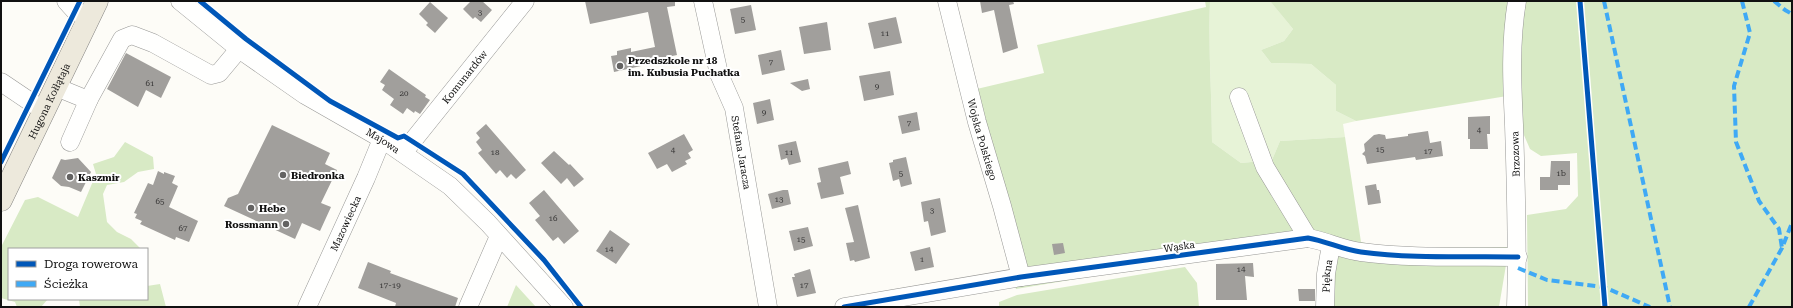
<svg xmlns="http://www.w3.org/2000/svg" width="1793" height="308" font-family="'Roboto Serif',serif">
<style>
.green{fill:#e7f3d7}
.forest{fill:#d8eac5}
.building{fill:#a19f9c}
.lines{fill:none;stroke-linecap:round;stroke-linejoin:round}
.minor-casing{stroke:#979795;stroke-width:19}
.major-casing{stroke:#858482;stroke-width:23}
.minor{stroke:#fffffe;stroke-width:18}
.major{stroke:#ede9dc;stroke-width:22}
.quiet{stroke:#3fa9f5;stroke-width:4;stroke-dasharray:8 4;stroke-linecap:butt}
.cycleway-casing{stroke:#fff;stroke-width:8}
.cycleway{stroke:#0057b8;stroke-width:5}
.poi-dot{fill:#646362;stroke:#fff;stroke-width:1.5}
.labels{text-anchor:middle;stroke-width:4;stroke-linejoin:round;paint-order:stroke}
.number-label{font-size:8px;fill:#353434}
.poi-label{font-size:10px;font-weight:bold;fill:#111;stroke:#fff;text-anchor:start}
.street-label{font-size:10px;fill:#111;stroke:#fff}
</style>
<rect width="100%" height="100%" fill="#fdfcf7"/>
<path class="green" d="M1210 1 1271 2 1293 29 1284 41 1261 50 1271 63 1311 64 1336 85V111L1356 121 1343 124 1345 137 1280 141 1272 160 1241 163 1212 142C1212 95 1208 48 1210 1Z"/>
<path class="forest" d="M1205 1H1210C1208 48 1212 95 1212 142L1241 163 1272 160 1280 141 1345 137 1361 242 1388 248 1509 247 1499 307H1333V269L1317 239 1016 289 964 92 1044 73 1037 45 1206 7Z
M1270 1H1792V307H1528L1527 215 1566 209 1578 196 1577 153 1541 156 1530 149 1507 96 1356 121 1336 111V85L1311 64 1271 63 1261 50 1284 41 1293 29Z
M125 142 153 157 154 169 138 172 124 182 107 185 103 194 107 222 117 232 131 239 141 249H9V299H48L41 307H17L15 302 1 298V247L25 200 38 197 78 217 96 174 93 164 114 157Z
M1185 267 1197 283 1199 307H999V302L1017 295Z
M160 284 166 307H80L79 299H147V286Z
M516 285 536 307H507Z"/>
<path class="building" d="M471 1H482L492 10 481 22 475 17 473 19 463 9Z
M585 1H675V6L667 7 677 55 658 59 659 62 614 72 611 56 617 55V51L631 48V52L655 47 648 12 590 24Z
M980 1H1013L1014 4 1009 5 1018 48 1003 53 994 10 982 13Z
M430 2 448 18 435 33 426 25 428 23 419 14Z
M751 5 756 30 735 34 730 9Z
M896 17 902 43 874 49 868 23Z
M827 22 831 50 804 54 799 27Z
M781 50 785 70 762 75 758 55Z
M126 53 171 77 161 98 146 90 138 107 107 89Z
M389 69 426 95 425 97 430 100 420 114 415 111 414 113 407 108 403 114 390 105 394 99 382 90 385 85 380 82Z
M890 71 894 95 864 101 859 76Z
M808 79 810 89 802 91 790 83Z
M770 99 774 120 757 124 753 103Z
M917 112 920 130 902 134 898 116Z
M1490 116V134H1487L1488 149H1470V139H1468V117Z
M486 124 526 170 516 179 511 174 507 178 500 170 496 174 478 153 482 150 476 142 480 138 476 133Z
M272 125 330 153 325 164 337 170 321 203 331 207 320 231 302 223 295 239 224 206 228 198 238 194Z
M1428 131 1430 143 1441 141 1443 156 1416 160 1415 157 1367 164 1365 156 1362 154 1365 151 1364 144 1374 135 1379 134 1385 135 1386 139 1408 136V134Z
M684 134 693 150 688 153 691 158 685 161 687 164 672 172 667 164 657 169 648 153Z
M796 141 801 162 789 165 787 158 781 160 778 145Z
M554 151 569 165 570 164 584 179 574 187 567 178 561 184 541 163Z
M906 157 912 184 901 187 899 179 893 181 889 163 893 162V160Z
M78 158 91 172 81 192 69 187 61 186 52 178 61 159 65 160Z
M848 161 851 174 840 177 844 194 821 199 817 183 821 182 818 168Z
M1551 161H1570V185H1558V190H1540V177H1550Z
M158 171 164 174V172L175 176 172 183 178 186 169 207 198 221 189 242 176 237 175 240 140 224 142 221 135 218 137 214 134 213 148 183 153 185Z
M1376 184 1377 190H1379L1381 203 1368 205 1365 186Z
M544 190 579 231 564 244 558 237 553 241 535 220 540 216 529 203Z
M783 190H788L791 204 772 209 768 194Z
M940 198 946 232 931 236 928 221 924 222 921 202Z
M858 205 870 258 855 262 854 260 850 261 846 243 854 242 845 208Z
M808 227 813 246 794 251 789 231Z
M610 230 630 244 616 264 596 251Z
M1063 243 1065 253 1054 255 1052 244Z
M930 247 934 267 915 271 910 252Z
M368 262 391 271 390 273 458 298 455 307H395L396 303 358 288Z
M1253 263 1254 277 1245 276 1247 300H1216V264Z
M810 269 816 293 797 297 792 277H795L794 274Z
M1298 289H1315V301H1299Z"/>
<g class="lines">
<g class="minor-casing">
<g id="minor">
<path d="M66 1 75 11 89 17"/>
<path id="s1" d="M180 1 239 49 305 95 382 139 450 186 488 223 564 307"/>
<path id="s2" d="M703 1 719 74 734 108 768 307"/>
<path id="s3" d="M947 1 977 122 1002 206 1021 277"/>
<path d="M1 82 44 111"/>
<path d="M56 87 83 98 89 99 122 39 132 35 153 43 211 75 219 73 239 49"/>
<path d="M1239 97 1265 167 1308 238"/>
<path d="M70 142 89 99"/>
<path id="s4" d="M403 153 525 1"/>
<path id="s5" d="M307 307 366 178 382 139"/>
<path d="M468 307 499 236"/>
<path d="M844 307 1021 277 1308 238C1326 241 1343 250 1361 252 1413 259 1466 256 1518 257"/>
<path id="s6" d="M1325 307 1326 274 1331 245"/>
<path d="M1516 307C1518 246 1516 186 1514 125 1512 84 1510 42 1517 1"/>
</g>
</g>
<g class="major-casing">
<g id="major">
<path id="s7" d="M1 200 97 1"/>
</g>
</g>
<use href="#minor" class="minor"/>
<use href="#major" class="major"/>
<path class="quiet" d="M1604 1 1670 307
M1742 1 1750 33 1734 86 1736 142 1759 201 1779 229 1782 248
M1774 1 1785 10 1792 14
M1518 268 1547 280 1604 287 1650 307
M1749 307 1782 248 1792 223"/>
<g class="cycleway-casing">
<path id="cycleway" d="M200 1 246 39 330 101 398 138 404 136 463 174 544 260 581 307
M1580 1 1605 307
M1 162 80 1
M844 307 1021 277 1308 238C1326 241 1343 250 1361 252 1413 259 1466 256 1518 257"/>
</g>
<use href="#cycleway" class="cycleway"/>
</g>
<g class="poi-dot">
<circle cx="620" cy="66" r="4"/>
<circle cx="283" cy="175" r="4"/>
<circle cx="70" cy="177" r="4"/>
<circle cx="251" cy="208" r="4"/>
<circle cx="286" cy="224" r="4"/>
</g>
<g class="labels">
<g class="number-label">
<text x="480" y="15">3</text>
<text x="743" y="22">5</text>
<text x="885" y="36">11</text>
<text x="771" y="65">7</text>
<text x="150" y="86">61</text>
<text x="877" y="89">9</text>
<text x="404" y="96">20</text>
<text x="764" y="115">9</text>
<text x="909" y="126">7</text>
<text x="1479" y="133">4</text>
<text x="1380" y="152">15</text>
<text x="673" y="153">4</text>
<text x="1428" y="154">17</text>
<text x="495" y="155">18</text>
<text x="789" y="155">11</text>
<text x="901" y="176">5</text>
<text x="1561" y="176">1b</text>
<text x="779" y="202">13</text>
<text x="160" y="204">65</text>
<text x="932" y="213">3</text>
<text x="553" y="221">16</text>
<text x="183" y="231">67</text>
<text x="801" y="242">15</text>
<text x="609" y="252">14</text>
<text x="922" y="262">1</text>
<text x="1241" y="272">14</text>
<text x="390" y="288">17-19</text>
<text x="804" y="288">17</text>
</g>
<g class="poi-label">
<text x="628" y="64">Przedszkole nr 18<tspan x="628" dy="12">im. Kubusia Puchatka</tspan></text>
<text x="291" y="179">Biedronka</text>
<text x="78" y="181">Kaszmir</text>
<text x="259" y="212">Hebe</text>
<text x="278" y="228" text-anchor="end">Rossmann</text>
</g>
<g class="street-label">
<text dy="4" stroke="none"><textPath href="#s4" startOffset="98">Komunardów</textPath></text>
<text dy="4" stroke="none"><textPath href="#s7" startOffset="110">Hugona Kołłątaja</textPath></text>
<text dy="4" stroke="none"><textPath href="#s3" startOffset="143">Wojska Polskiego</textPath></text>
<text dy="4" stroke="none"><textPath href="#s1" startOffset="247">Majowa</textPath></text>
<text dy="4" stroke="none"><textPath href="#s2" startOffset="157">Stefana Jaracza</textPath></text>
<text transform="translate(1515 154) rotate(-92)" y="4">Brzozowa</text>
<text dy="4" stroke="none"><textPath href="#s5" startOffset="92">Mazowiecka</textPath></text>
<text transform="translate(1179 246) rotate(-8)" y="4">Wąska</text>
<text dy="4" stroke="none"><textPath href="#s6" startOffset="31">Piękna</textPath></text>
</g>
</g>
<rect width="1793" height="308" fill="none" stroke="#111111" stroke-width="4"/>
<rect x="8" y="248" width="140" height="52" fill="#ffffff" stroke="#a0a0a0"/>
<rect x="16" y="261" width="20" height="6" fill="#0057b8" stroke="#a0a0a0"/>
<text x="44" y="268" font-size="12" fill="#111111">Droga rowerowa</text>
<rect x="16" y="281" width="20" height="6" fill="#3fa9f5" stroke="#a0a0a0"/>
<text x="44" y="288" font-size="12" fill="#111111">Ścieżka</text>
</svg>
